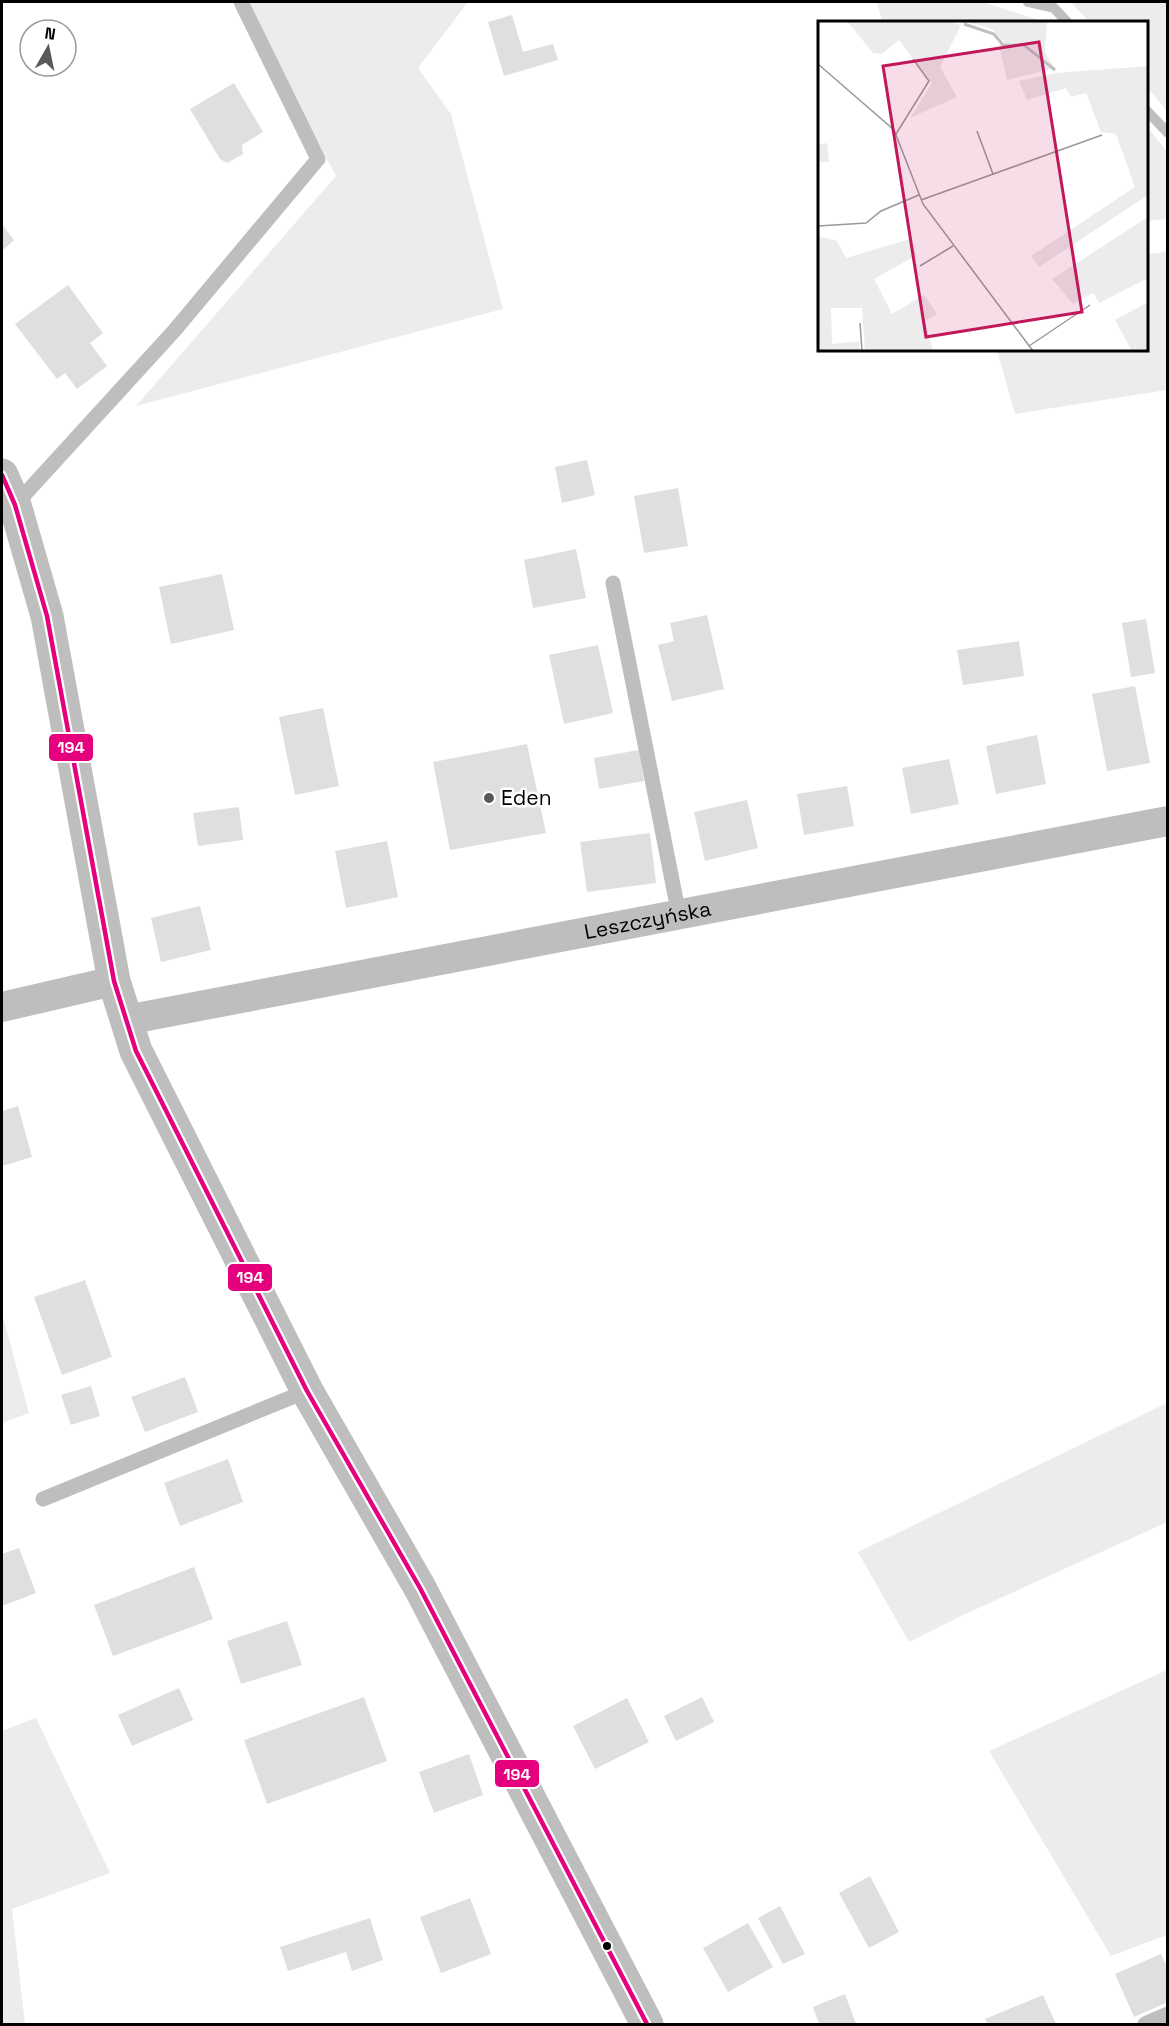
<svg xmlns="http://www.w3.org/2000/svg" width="1169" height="2026" font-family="'Space Grotesk',sans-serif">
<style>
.green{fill:#ececec}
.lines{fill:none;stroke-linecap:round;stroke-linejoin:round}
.stream{stroke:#bfbfbf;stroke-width:10}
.building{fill:#dfdfdf}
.service{stroke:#bebebe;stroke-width:15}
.minor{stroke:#bebebe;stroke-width:30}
.tertiary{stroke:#bebebe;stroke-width:33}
.bus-1-casing{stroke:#fff;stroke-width:9}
.bus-1{stroke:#e5007d;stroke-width:4.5}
.poi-dot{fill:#595959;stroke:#fff;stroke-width:2}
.bus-dot{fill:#000;stroke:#fff;stroke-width:2}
.labels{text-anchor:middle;stroke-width:5;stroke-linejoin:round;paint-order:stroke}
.poi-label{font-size:21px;fill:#000;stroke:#fff;text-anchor:start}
.street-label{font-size:21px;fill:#000;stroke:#fff}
.inset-river{fill:none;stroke:#bfbfbf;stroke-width:3}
.inset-road{fill:none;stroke:#999;stroke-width:1.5}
.view{fill:#c2185b;fill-opacity:0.15;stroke:#c2185b;stroke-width:3}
.inset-edge{fill:none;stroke:#000;stroke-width:3}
.line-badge{stroke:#fff;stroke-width:2}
.badge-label{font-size:16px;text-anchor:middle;font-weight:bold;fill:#fff}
</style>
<rect width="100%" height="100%" fill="#fff"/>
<path class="green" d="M243 2H468L418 68 451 114 503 309 136 406 336 176Z
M876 2H983L1044 22H883Z
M1071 2H1167V111L1147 87 1146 22H1089Z
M1147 127 1167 151V219L1147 221Z
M1167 252V390L1015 414 997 350H1146L1147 254Z
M2 1313 29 1413 2 1423Z
M1167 1403V1522L961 1616 909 1642 858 1552Z
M1167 1670V1935L1111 1956 989 1751Z
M36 1718 110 1873 12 1909 25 2024H2V1731Z"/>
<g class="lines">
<path class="stream" d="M1028 2 1054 8 1067 22
M1146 110 1168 133"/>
</g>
<path class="building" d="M512 15 523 52 553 44 558 60 504 76 488 22Z
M234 83 263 132 242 145 243 154 227 163 220 159 190 109Z
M2 224 14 240 2 251Z
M68 285 103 333 90 343 107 366 77 389 65 373 57 379 15 324Z
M587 460 595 495 562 503 555 467Z
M678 488 688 546 644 553 634 496Z
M576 549 586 598 533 608 524 560Z
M222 574 234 630 171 644 159 587Z
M707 615 724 689 672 701 658 645 674 641 670 623Z
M1146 619 1155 673 1131 677 1122 623Z
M1019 641 1024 676 963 685 957 650Z
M598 645 613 713 564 724 549 655Z
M1135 686 1150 763 1107 771 1092 694Z
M323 708 339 786 295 795 279 717Z
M1037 735 1046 784 996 794 986 746Z
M527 744 546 833 450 850 433 762Z
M639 750 644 781 599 789 594 758Z
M949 759 959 804 911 814 902 768Z
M847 786 854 826 804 835 797 794Z
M747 800 758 848 705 861 694 812Z
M239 807 243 840 198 846 193 813Z
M650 833 656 883 587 892 580 842Z
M387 841 398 897 346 908 335 851Z
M200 906 211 950 161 962 151 918Z
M18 1106 32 1157 2 1166V1111Z
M85 1280 112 1357 62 1375 34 1297Z
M185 1377 198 1412 145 1432 131 1397Z
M91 1386 100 1416 71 1425 61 1395Z
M228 1459 243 1502 180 1526 164 1483Z
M19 1548 36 1593 2 1606V1554Z
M194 1567 213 1619 113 1656 94 1605Z
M287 1621 302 1665 241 1684 227 1641Z
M179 1688 193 1720 132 1746 118 1715Z
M364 1697 387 1761 267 1804 244 1740Z
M702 1697 714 1722 676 1741 664 1716Z
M627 1698 649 1742 595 1769 573 1726Z
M469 1754 483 1795 434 1813 419 1772Z
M870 1876 899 1932 869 1948 839 1893Z
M470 1898 491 1954 441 1973 420 1917Z
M780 1906 805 1954 783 1964 758 1918Z
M370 1918 383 1960 352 1971 346 1952 288 1971 280 1947Z
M748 1923 773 1967 728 1992 703 1948Z
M1161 1954 1168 1969V2002L1134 2017 1115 1974Z
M845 1994 856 2024H819L813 2007Z
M1043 1995 1056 2024H988L985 2019Z"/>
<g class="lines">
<path class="service" d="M15 505 174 331 318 159 241 2
M613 583 679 915
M43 1499 307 1391
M1145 2024 1168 2014"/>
<g class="minor">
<path d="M2 1007 114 981"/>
<path id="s1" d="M126 1020 1168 821"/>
</g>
<path class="tertiary" d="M2 475 15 505 47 616 114 981 136 1051 307 1391 420 1588 647 2024"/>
<g class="bus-1-casing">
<path id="bus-1" d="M2 475 15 505 47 616 114 981 136 1051 307 1391 420 1588 647 2024"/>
</g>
<use href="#bus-1" class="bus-1"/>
</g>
<circle class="poi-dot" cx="489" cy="798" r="6"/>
<circle class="bus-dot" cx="607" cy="1946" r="5"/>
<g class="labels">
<g class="poi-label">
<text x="501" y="805">Eden</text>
</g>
<g class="street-label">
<text dy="7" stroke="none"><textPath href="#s1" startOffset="531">Leszczyńska</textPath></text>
</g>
</g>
<g transform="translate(818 21)">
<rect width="330" height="330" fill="#fff"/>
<path d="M29 0H126L143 4 122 46 139 76 92 97 114 62 81 19 64 33 55 32ZM145 0H229L227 31 236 46 208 23 187 22 174 8ZM181 24 205 26 233 48 189 59ZM330 45V174L221 246 213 235 317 166 298 113 283 111 268 72 253 76 248 67 209 79 201 60 238 52ZM9 122 11 141H0V124ZM330 196V257L281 282 275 272 255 283 234 258ZM0 215 19 220 28 237 92 218 99 234 56 258 74 293 106 274 119 293 107 300 115 330H47L44 287H13L14 323 41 320 42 330H0ZM330 281V328L314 330 297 299Z" fill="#ececec"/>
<path class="inset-river" d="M146 3 176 13 185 24H206L237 49"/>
<path class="inset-road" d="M0 43 76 109 105 183 215 330M159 110 175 153M78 113 111 60 95 38M103 179 284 114M0 205 48 202 63 190 101 174M102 245 135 225M42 302 44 330M211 325 272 284"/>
<path class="view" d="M221 21 264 291 108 316 65 45Z"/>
<rect width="330" height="330" class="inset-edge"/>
</g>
<g class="line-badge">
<rect x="48" y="733" width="46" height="29" rx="6" fill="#e5007d"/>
<rect x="227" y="1263" width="46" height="29" rx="6" fill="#e5007d"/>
<rect x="494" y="1759" width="46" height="29" rx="6" fill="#e5007d"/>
</g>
<g class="badge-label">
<text x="71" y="753">194</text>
<text x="250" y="1283">194</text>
<text x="517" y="1780">194</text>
</g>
<rect width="1169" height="2026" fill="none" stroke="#000000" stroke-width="6"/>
<g transform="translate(48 48) rotate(9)"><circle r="28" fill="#ffffff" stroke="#999999" stroke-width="1.5"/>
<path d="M0-4.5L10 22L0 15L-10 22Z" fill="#595959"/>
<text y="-9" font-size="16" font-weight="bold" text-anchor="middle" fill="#000000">N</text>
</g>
</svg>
